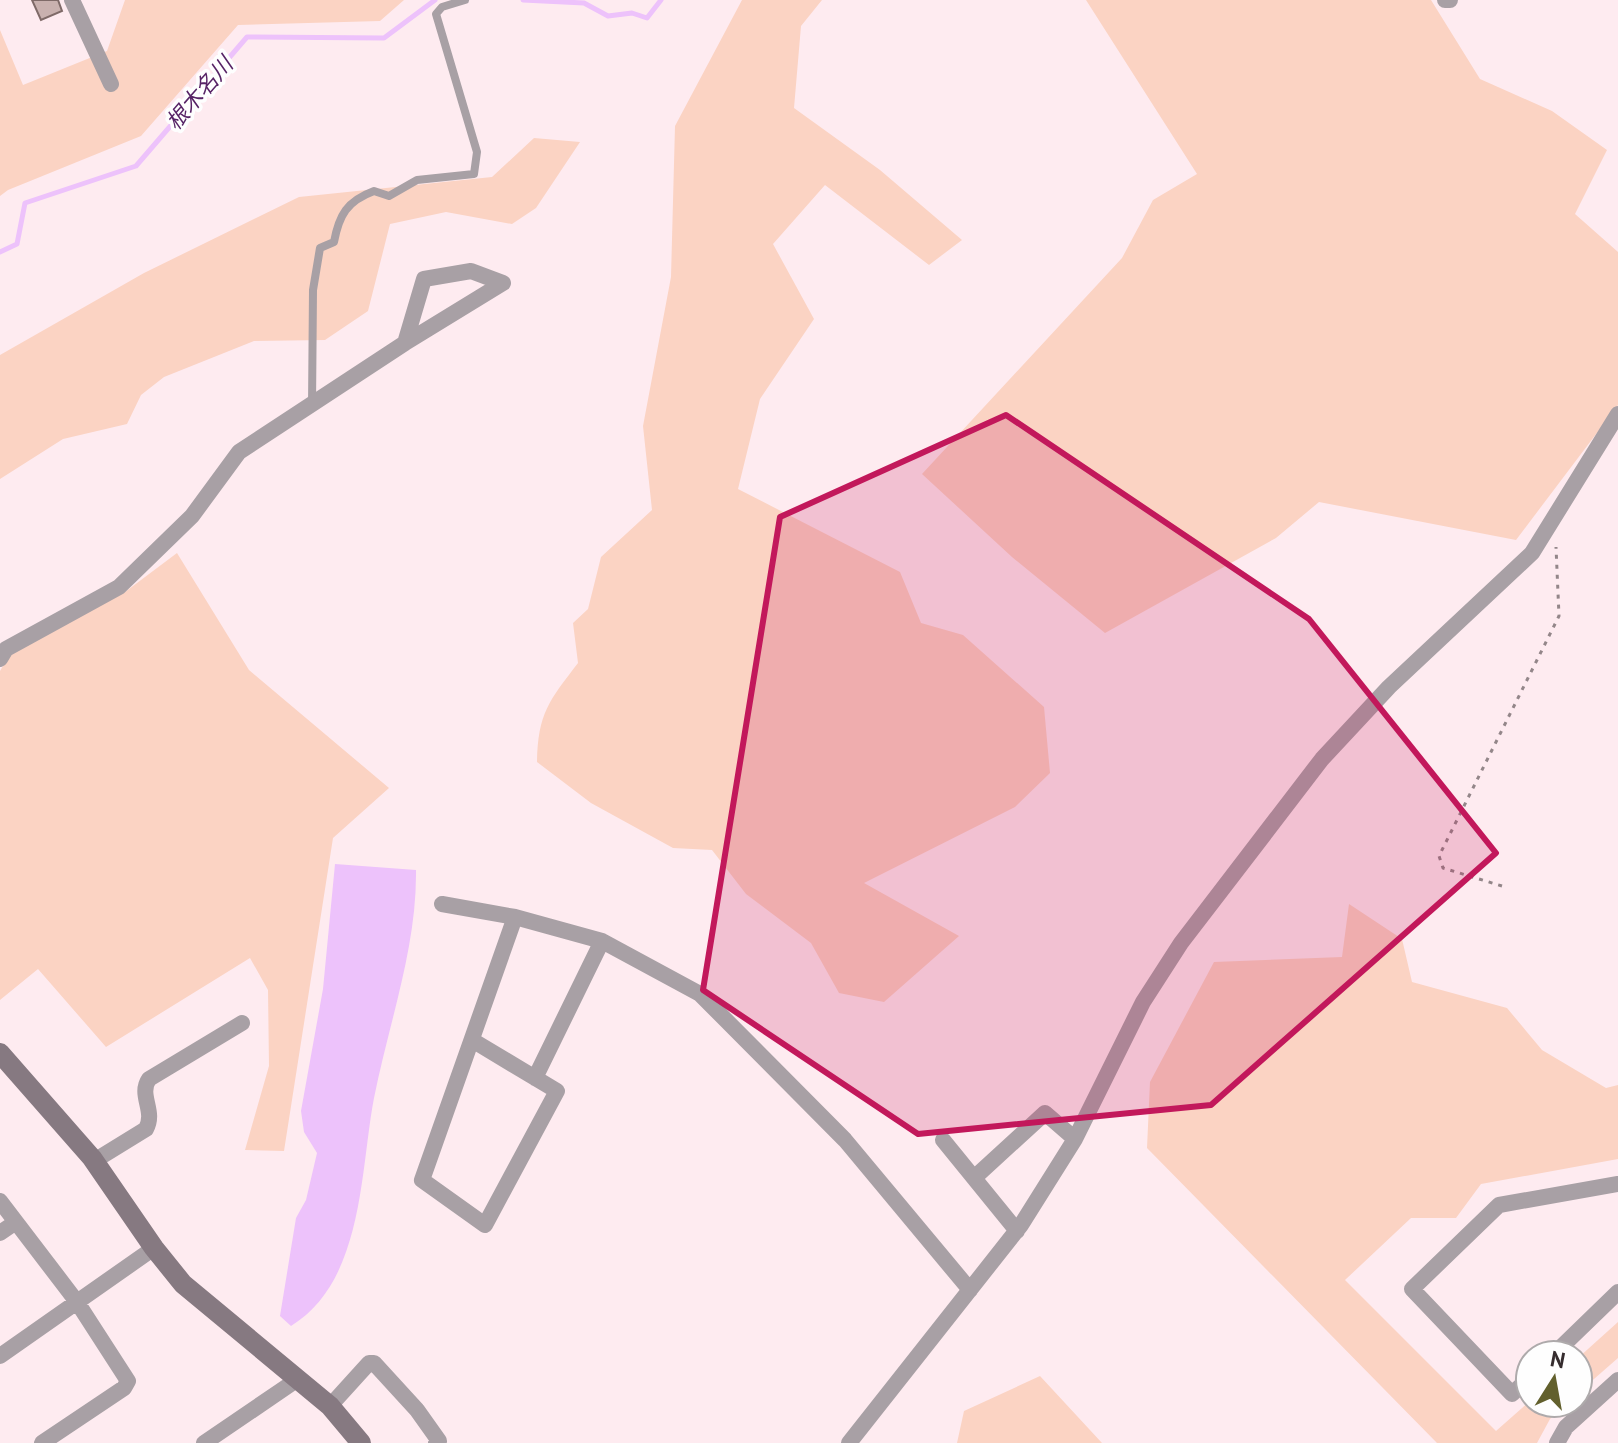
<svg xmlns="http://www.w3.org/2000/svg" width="1618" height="1443" font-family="'PT Sans','Noto Sans JP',sans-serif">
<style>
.green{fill:#fbd3c3}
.water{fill:#edc2fb}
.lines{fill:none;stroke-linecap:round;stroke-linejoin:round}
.stream{stroke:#edc2fb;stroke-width:5}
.building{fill:#c9b1af;stroke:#7f6a68;stroke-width:2}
.path{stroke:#938689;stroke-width:3;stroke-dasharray:4 6;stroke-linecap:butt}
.lane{stroke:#a8a0a5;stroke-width:8}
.street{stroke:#a8a0a5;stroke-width:16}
.secondary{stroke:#867981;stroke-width:20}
.marked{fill:#c2185b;fill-opacity:0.2;stroke:#c2185b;stroke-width:6;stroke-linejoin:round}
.labels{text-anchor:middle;stroke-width:7;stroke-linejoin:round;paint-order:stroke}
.water-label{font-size:22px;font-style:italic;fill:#572366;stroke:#fefefe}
</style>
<rect width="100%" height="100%" fill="#feebf0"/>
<path class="green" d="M125 0H404L380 21 238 25 141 136 8 190 0 196V30L23 85 107 51Z
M742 0H822L801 26 794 108 880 170 962 240 929 265 825 185 773 244 814 319 760 399 738 489 900 572 921 623 963 635 1044 707 1050 773 1015 807 864 883 959 936 884 1002 839 993 811 943 746 894 712 850 673 848 591 803 537 762C538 713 549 701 578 663L573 623 588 609 601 557 652 510 643 426 671 277 675 126Z
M1086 0H1431L1480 79 1552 111 1607 150 1575 214 1618 252V405L1516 540 1319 502 1276 538 1105 633 1012 557 922 474 1122 258 1153 200 1197 174Z
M534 138 580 142 536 208 512 224 446 212 390 224 368 311 325 340 254 341 164 377 141 395 127 424 63 439 0 479V355L144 273 299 197 492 177Z
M177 553 249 670 389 788 333 838 284 1151 245 1150 269 1066 268 990 250 958 106 1047 38 969 0 1000V671L11 652 125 592Z
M1349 904 1402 939 1412 982 1507 1008 1542 1050 1606 1088 1618 1085V1159L1481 1184 1456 1218H1411L1345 1280 1496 1431 1530 1401 1567 1403 1550 1419 1537 1443H1437L1147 1148 1150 1082 1214 962 1342 957Z
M1618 1322V1358L1578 1393V1358Z
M1040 1376 1102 1443H957L964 1411Z"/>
<path class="water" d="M335 864 416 870C417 948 389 1022 374 1098 360 1171 364 1281 291 1326L280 1316 296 1218 306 1200 317 1153 304 1132 301 1111 323 989Z"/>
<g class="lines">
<path class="stream" d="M523 0 584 3 608 16 632 13 647 18 661 0
M0 252 17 244 25 203 136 166 247 37 384 38 435 0"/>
</g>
<path class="building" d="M32 0H58L62 11 41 20Z"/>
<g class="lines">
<path class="path" d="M1502 886 1443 868 1439 856 1559 616 1556 547"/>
<path class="lane" d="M312 406 313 290 320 248 334 242C339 215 347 201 374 191L389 196 417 180 474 174 477 152 436 14 442 7 465 0"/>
<path class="street" d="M72 0 111 84
M1445 0H1450
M471 271 503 283 405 343 424 279Z
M0 659 6 649 119 587 192 516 239 452 405 343
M442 904 515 917 602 941 700 994 845 1140 970 1290
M472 1040 557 1091 485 1225 422 1180 515 917
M535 1078 602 941
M943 1140 1017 1231
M94 1161 146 1129C156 1111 138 1095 149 1079L242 1023
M974 1178 1045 1113 1075 1139
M0 1201 77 1302 128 1381 124 1388 42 1443
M0 1233 16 1222
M1553 1355 1618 1292
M0 1356 154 1248
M1530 1377 1512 1394 1412 1289 1499 1205 1618 1184
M330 1406 369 1363H374L417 1410 439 1441 436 1443
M204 1443 298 1379
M849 1443 1021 1225 1075 1139 1143 1002 1181 943 1322 759 1389 687 1532 553 1618 414
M1557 1443 1566 1427 1618 1380"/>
<path class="secondary" d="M0 1053 92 1158 154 1248 183 1284 330 1406 361 1443"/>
</g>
<path class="marked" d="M1006 415 1309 619 1496 853 1211 1105 918 1134 703 990 780 517Z"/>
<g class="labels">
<g class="water-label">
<text transform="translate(199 93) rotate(-49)" y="8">根木名川</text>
</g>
</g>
<g transform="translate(1554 1379) rotate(11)"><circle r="38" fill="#fefefe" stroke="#aeaaab" stroke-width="2"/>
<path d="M0-6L14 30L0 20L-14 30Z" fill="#62602d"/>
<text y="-12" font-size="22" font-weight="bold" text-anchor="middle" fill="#352c2e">N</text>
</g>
</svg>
